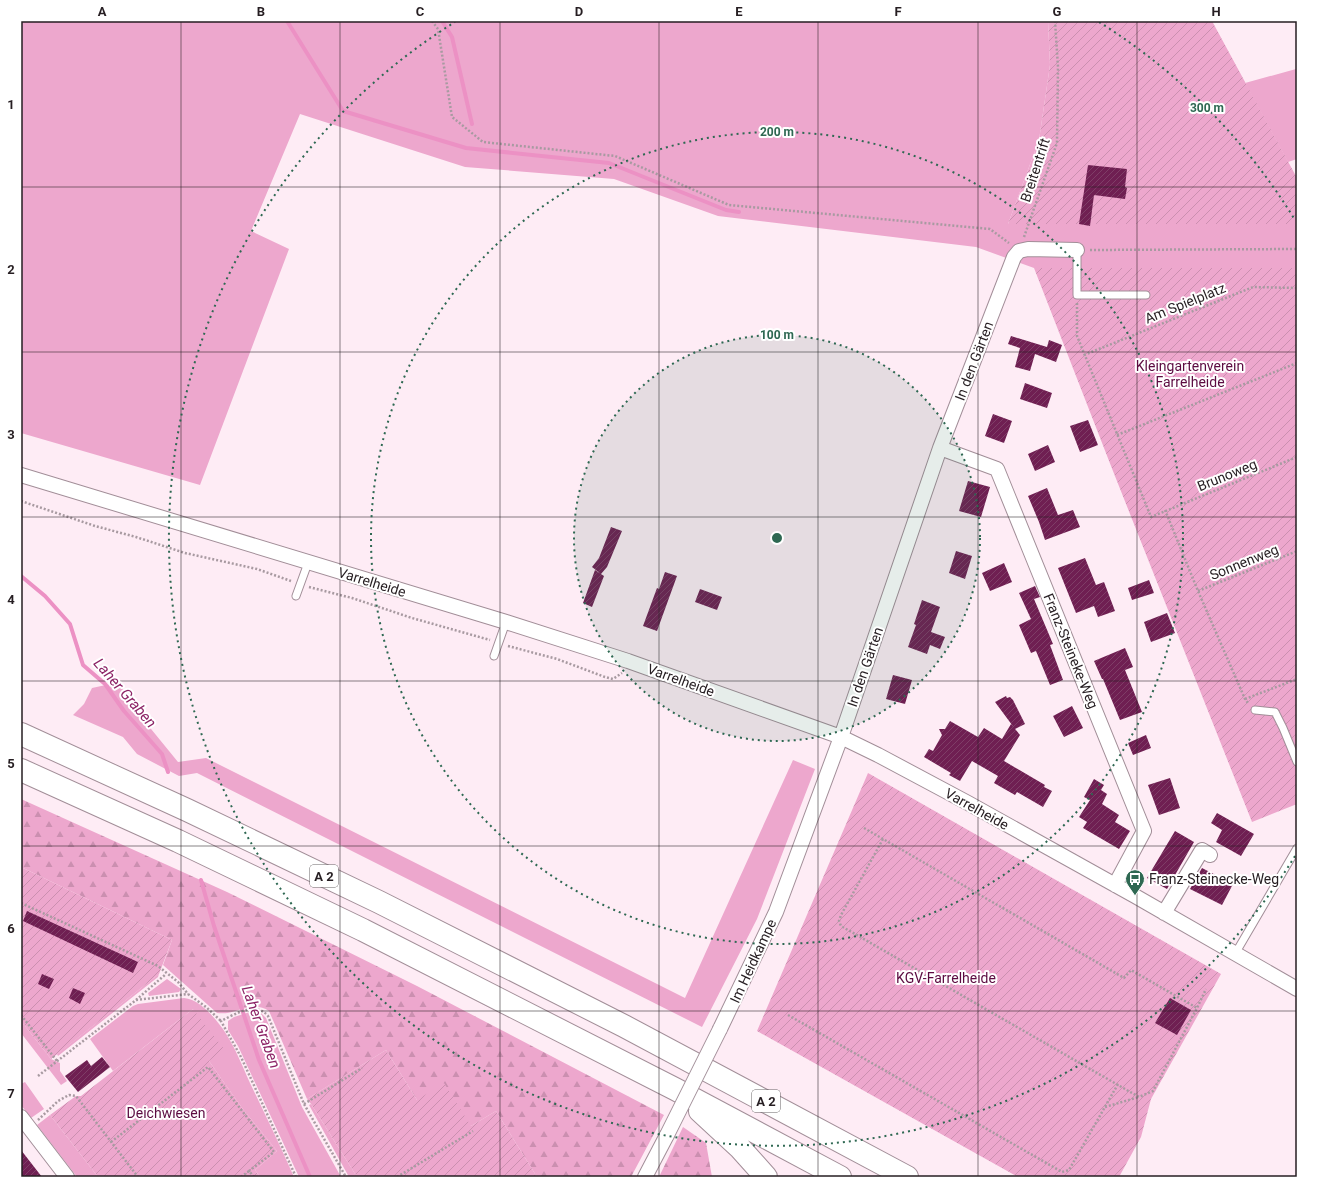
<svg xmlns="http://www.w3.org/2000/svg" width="1318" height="1198" font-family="Roboto,sans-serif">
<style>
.green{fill:#eda7cd}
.forest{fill:url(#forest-firs)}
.garden{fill:url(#garden-furrows)}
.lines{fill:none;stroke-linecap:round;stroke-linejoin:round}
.stream{stroke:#ec91c4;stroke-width:4}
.building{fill:url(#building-hatch)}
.service-casing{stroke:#a28e98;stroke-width:9}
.minor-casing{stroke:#a28e98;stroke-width:16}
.motorway-casing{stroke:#a28e98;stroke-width:24}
.path{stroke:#a89aa1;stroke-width:2.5;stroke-dasharray:2 2;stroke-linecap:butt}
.service{stroke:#fff;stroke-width:7}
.minor{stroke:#fff;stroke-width:14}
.motorway{stroke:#fff;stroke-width:22}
.minor-bridge-casing{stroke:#a28e98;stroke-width:16;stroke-linecap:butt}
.minor-bridge{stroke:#fff;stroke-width:14}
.grid{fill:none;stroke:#261e22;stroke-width:1;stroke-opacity:0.55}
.ring{fill:none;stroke:#2e6852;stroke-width:2;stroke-dasharray:2 4}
.labels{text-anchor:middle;stroke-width:4;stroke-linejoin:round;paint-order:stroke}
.shield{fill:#fff;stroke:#676264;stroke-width:1}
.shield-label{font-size:13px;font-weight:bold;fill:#261e22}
.street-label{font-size:14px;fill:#261e22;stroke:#fff}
.park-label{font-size:14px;fill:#5c0b41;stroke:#fff}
.poi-label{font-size:14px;fill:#261e22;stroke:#fff;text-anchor:start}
.water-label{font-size:15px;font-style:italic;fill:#8c2366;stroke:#fff}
.centre{fill:#2e6852;stroke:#fff;stroke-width:2}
.ring-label{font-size:12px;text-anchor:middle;font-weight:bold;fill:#2e6852;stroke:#fff;stroke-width:4;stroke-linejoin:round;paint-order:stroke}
.neatline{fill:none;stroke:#261e22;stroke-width:1.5}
.grid-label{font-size:13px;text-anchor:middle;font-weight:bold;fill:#261e22}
</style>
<defs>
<pattern id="forest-firs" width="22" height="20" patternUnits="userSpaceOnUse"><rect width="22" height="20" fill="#eda7cd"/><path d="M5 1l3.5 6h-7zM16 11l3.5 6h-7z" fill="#cb8fb0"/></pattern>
<pattern id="garden-furrows" width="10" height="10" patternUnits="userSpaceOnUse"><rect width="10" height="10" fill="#eda7cd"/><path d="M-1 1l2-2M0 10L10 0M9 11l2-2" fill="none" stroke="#cb8fb0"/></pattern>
<pattern id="building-hatch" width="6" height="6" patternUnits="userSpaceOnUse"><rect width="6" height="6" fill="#6f1f52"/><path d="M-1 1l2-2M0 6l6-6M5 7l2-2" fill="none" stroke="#7f3e67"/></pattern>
</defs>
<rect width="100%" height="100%" fill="#feecf5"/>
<path class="green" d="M21 21H1048L1050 65 1039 140 1008 224H1297V268H1034L976 247 718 216 614 179 465 167 300 114 251 231 289 249 200 485 21 433Z
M1296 69 1297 70V159L1288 162 1245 83Z
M115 683 135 698 147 724 178 762 206 758 685 998 793 760 815 769 757 919 702 1027 197 773 179 776 137 754 123 737 73 715 84 704 92 688Z
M159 974 158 977 58 1056 57 1054Z
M167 979 181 989 179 992 149 996 148 993Z
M184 998C199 999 214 1017 223 1029 234 1045 242 1065 250 1083 265 1114 280 1145 294 1177H260L255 1170 277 1151 242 1108 209 1061 193 1009 113 1071 90 1039 133 1006 138 1004Z
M250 1012H260L266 1018 302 1107 341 1177H299L238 1046 228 1030V1021L234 1017Z
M21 1021 51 1059 60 1063V1071L67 1081 61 1085 21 1033Z
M25 1082 44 1109 31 1118 21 1105V1084Z
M311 1104 357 1177H349L309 1105Z
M50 1115 98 1177H77L37 1125Z"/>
<path class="forest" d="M21 799 227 892 417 986 664 1115 631 1177H537L496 1111 471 1126 417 1100 386 1050 307 1099 269 1011C252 999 235 1016 217 1013L163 965 172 940 21 867Z
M683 1127 706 1143 712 1177H659Z"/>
<path class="garden" d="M1048 21H1212L1297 178V224H1008L1039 140 1050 65Z
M1034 268H1297V804L1252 822 1111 466Z
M868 773 1221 974 1151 1099 1141 1137 1119 1177H1018L757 1031Z
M21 867 172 940 159 974 51 1059 21 1021Z
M193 1009 224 1049 209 1061 242 1108 277 1151 255 1170 260 1177H98L50 1115 76 1096H81Z
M386 1050 417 1100 444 1083 471 1126 496 1111 537 1177H357L311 1104 307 1099Z"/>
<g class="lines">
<path class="stream" d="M287 21 343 111 466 148 609 163 726 210 739 212
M442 21 452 37 472 124
M21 576 45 596 70 624 83 665 105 684 124 711 162 754 168 772
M201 880 214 926 259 1060 310 1177"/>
</g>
<path class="building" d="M1088 165 1127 169 1125 187 1127 188 1125 199 1094 195 1090 226 1079 224Z
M1011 336 1047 347 1049 340 1062 345 1056 362 1035 354 1030 371 1015 367 1020 348 1008 344Z
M1025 383 1052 393 1047 408 1020 399Z
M993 414 1012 421 1004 443 985 436Z
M1088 420 1098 445 1080 452 1070 426Z
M1048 445 1055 462 1035 471 1028 454Z
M968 481 990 487 981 517 959 511Z
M1047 488 1058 515 1073 510 1080 527 1045 540 1039 522 1028 496Z
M611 527 622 531 607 567 601 574 592 567 599 558Z
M956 551 972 556 965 579 949 573Z
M1085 558 1096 585 1104 582 1115 611 1098 617 1094 606 1076 613 1058 568Z
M1004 563 1012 582 990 591 982 573Z
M595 570 604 576 592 607 583 603Z
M665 572 677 576 657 631 643 626 657 588 659 589Z
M1149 580 1154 593 1132 600 1128 588Z
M1035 586 1040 597 1034 599 1053 644 1050 645 1063 680 1050 685 1036 651 1031 653 1019 625 1031 619 1019 593Z
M700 589 722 597 717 610 695 602Z
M922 600 940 607 931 632 945 637 940 649 930 645 927 654 908 647 916 625 914 624Z
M1167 613 1175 633 1151 642 1144 622Z
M1125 648 1133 667 1125 670 1142 712 1120 720 1103 679H1102L1094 661Z
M893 675 912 680 905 704 886 699Z
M1006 696 1007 698 1010 697 1013 700 1025 724 1015 729 995 702Z
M1072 706 1083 728 1064 737 1053 716Z
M950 721 978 737 984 728 1002 739 1011 724 1020 735 1004 761 1045 785 1044 787 1052 791 1043 807 1017 792 1015 795 994 783 998 776 972 761 960 781 949 775 951 773 924 757 929 749 933 751 942 735 939 729H945Z
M1146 735 1151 748 1133 755 1128 743Z
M1170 778 1180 808 1159 815 1148 785Z
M1094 779 1104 785 1101 790 1107 794 1102 804 1119 815 1115 822 1130 831 1119 849 1083 828 1087 822 1079 817 1090 800 1084 797Z
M1217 813 1254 834 1241 856 1216 842 1222 830 1211 823Z
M1175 831 1194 842 1167 889 1147 878Z
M1202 868 1233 884 1222 905 1190 889Z
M27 911 138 962 133 973 23 921Z
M42 974 54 979 49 989 38 984Z
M73 988 85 993 80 1004 69 998Z
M1170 998 1191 1010 1177 1035 1155 1023Z
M102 1057 110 1067 78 1092 65 1076 87 1060 91 1066Z
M21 1150 42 1177H21Z"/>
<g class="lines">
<g class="service-casing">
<path id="service" d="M1077 250V295H1146
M296 596 308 563
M494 656 506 622
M1255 710 1275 712 1283 728 1297 762
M1235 954 1297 848"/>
</g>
<g class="minor-casing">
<path id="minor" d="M940 448 997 469 1144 831 1115 885
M21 475 506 622 628 661 841 737 878 755 968 803 1135 896 1297 989
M1164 913 1202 850 1210 855
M720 1029 776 912 841 737 940 448 1014 257 1019 251 1028 249 1077 250
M21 1117 67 1177
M645 1177 667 1135"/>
</g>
<g class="motorway-casing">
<path id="motorway" d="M21 734 187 810 379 902 624 1026 907 1177
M21 770 178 841 363 930 675 1089 840 1177
M700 1111 740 1148 766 1177"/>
</g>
<path class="path" d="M432 21 438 29 452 117 483 142 615 156 729 205 990 229 1009 243
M1024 237 1057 143 1058 67 1055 21
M1090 250 1297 249
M1077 303V336L1151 517 1297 457
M1084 355 1253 287 1297 288
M1117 435 1297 363
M21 501 95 526 136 537 185 553 257 569 291 581
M1165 510 1198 591 1245 699 1248 703
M309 587 352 598 412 618 490 640
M1198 591 1297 551
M508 646 557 659 605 677 613 679 622 673
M1245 699 1297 679
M864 828 1124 978 1131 970 1197 1008
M883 839 841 915 839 921 841 926 1139 1097 1153 1091 1197 1008 1206 989
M21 903 158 966 178 982 188 994 206 1007 221 1021
M136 1000 188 994
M21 1015 57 1061
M788 1015 1062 1172 1069 1170 1118 1084
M38 1076 136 1000 166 974
M304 1104 362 1068
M1105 1107 1139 1097
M38 1120 58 1101 69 1095 76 1096 138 1177
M111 1142 208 1067 274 1152 249 1171
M241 1177 249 1171 254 1177
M296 1177 241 1057 221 1021C235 1014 256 1001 268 1016L304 1104 346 1177
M397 1177 473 1131"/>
<use href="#service" class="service"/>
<use href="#minor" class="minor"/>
<use href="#motorway" class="motorway"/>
<g class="minor-bridge-casing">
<path id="minor-bridge" d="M667 1135 720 1029"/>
</g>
<use href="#minor-bridge" class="minor-bridge"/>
</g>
<path class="grid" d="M181 21V1177M340 21V1177M500 21V1177M659 21V1177M818 21V1177M978 21V1177M1137 21V1177M21 187H1297M21 352H1297M21 517H1297M21 681H1297M21 846H1297M21 1011H1297"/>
<circle cx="777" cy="538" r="203" fill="#2e6852" fill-opacity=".12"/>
<g class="ring">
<circle cx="777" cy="538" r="203"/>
<circle cx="777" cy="538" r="406"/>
<path d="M1295 856A608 608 0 1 1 455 22M1099 22A608 608 0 0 1 1295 220"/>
</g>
<defs>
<g id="bus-pin" transform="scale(1)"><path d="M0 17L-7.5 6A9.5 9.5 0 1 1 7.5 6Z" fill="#2e6852" stroke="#fff"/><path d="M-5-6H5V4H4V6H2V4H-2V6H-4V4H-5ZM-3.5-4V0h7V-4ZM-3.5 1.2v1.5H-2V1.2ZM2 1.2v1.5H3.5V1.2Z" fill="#fff"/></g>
</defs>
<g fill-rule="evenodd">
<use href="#bus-pin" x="1135" y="879"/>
</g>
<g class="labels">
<g class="shield">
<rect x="310" y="865" width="28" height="22" rx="3"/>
<rect x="752" y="1090" width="28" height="22" rx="3"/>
</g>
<g class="shield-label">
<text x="324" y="881">A 2</text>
<text x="766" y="1106">A 2</text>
</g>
<g class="street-label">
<text transform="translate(1035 170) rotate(-72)" y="5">Breitentrift</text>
<text transform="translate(1185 303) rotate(-22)" y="5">Am Spielplatz</text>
<text transform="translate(974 361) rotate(-69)" y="5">In den Gärten</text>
<text transform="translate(1227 475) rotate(-22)" y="5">Brunoweg</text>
<text transform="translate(1244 562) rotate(-22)" y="5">Sonnenweg</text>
<text transform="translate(372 582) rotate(17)" y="5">Varrelheide</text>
<text transform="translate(1071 651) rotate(68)" y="5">Franz-Steineke-Weg</text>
<text transform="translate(865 667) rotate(-71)" y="5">In den Gärten</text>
<text transform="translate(681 680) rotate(20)" y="5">Varrelheide</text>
<text transform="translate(977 809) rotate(29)" y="5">Varrelheide</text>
<text transform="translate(753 961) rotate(-65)" y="5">Im Heidkampe</text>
</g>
<g class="park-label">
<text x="1190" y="371">Kleingartenverein<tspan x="1190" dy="16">Farrelheide</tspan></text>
<text x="946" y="983">KGV-Farrelheide</text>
<text x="166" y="1118">Deichwiesen</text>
</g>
<g class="poi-label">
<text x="1149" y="884">Franz-Steinecke-Weg</text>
</g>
<g class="water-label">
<text transform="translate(125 693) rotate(49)" y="5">Laher Graben</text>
<text transform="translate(261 1027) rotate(70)" y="5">Laher Graben</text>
</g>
</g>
<circle cx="777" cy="538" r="6" class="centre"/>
<g class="ring-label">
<text x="1207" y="112">300 m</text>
<text x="777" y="136">200 m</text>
<text x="777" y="339">100 m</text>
</g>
<rect width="1318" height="1198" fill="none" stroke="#ffffff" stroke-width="44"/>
<rect x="22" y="22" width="1274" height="1154" class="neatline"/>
<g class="grid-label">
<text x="102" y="16">A</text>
<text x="261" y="16">B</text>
<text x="420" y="16">C</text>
<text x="579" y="16">D</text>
<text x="739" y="16">E</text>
<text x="898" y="16">F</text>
<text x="1057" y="16">G</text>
<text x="1216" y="16">H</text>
<text x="11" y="109">1</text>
<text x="11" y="274">2</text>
<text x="11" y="439">3</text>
<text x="11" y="604">4</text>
<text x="11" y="768">5</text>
<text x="11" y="933">6</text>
<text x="11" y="1098">7</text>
</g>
</svg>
